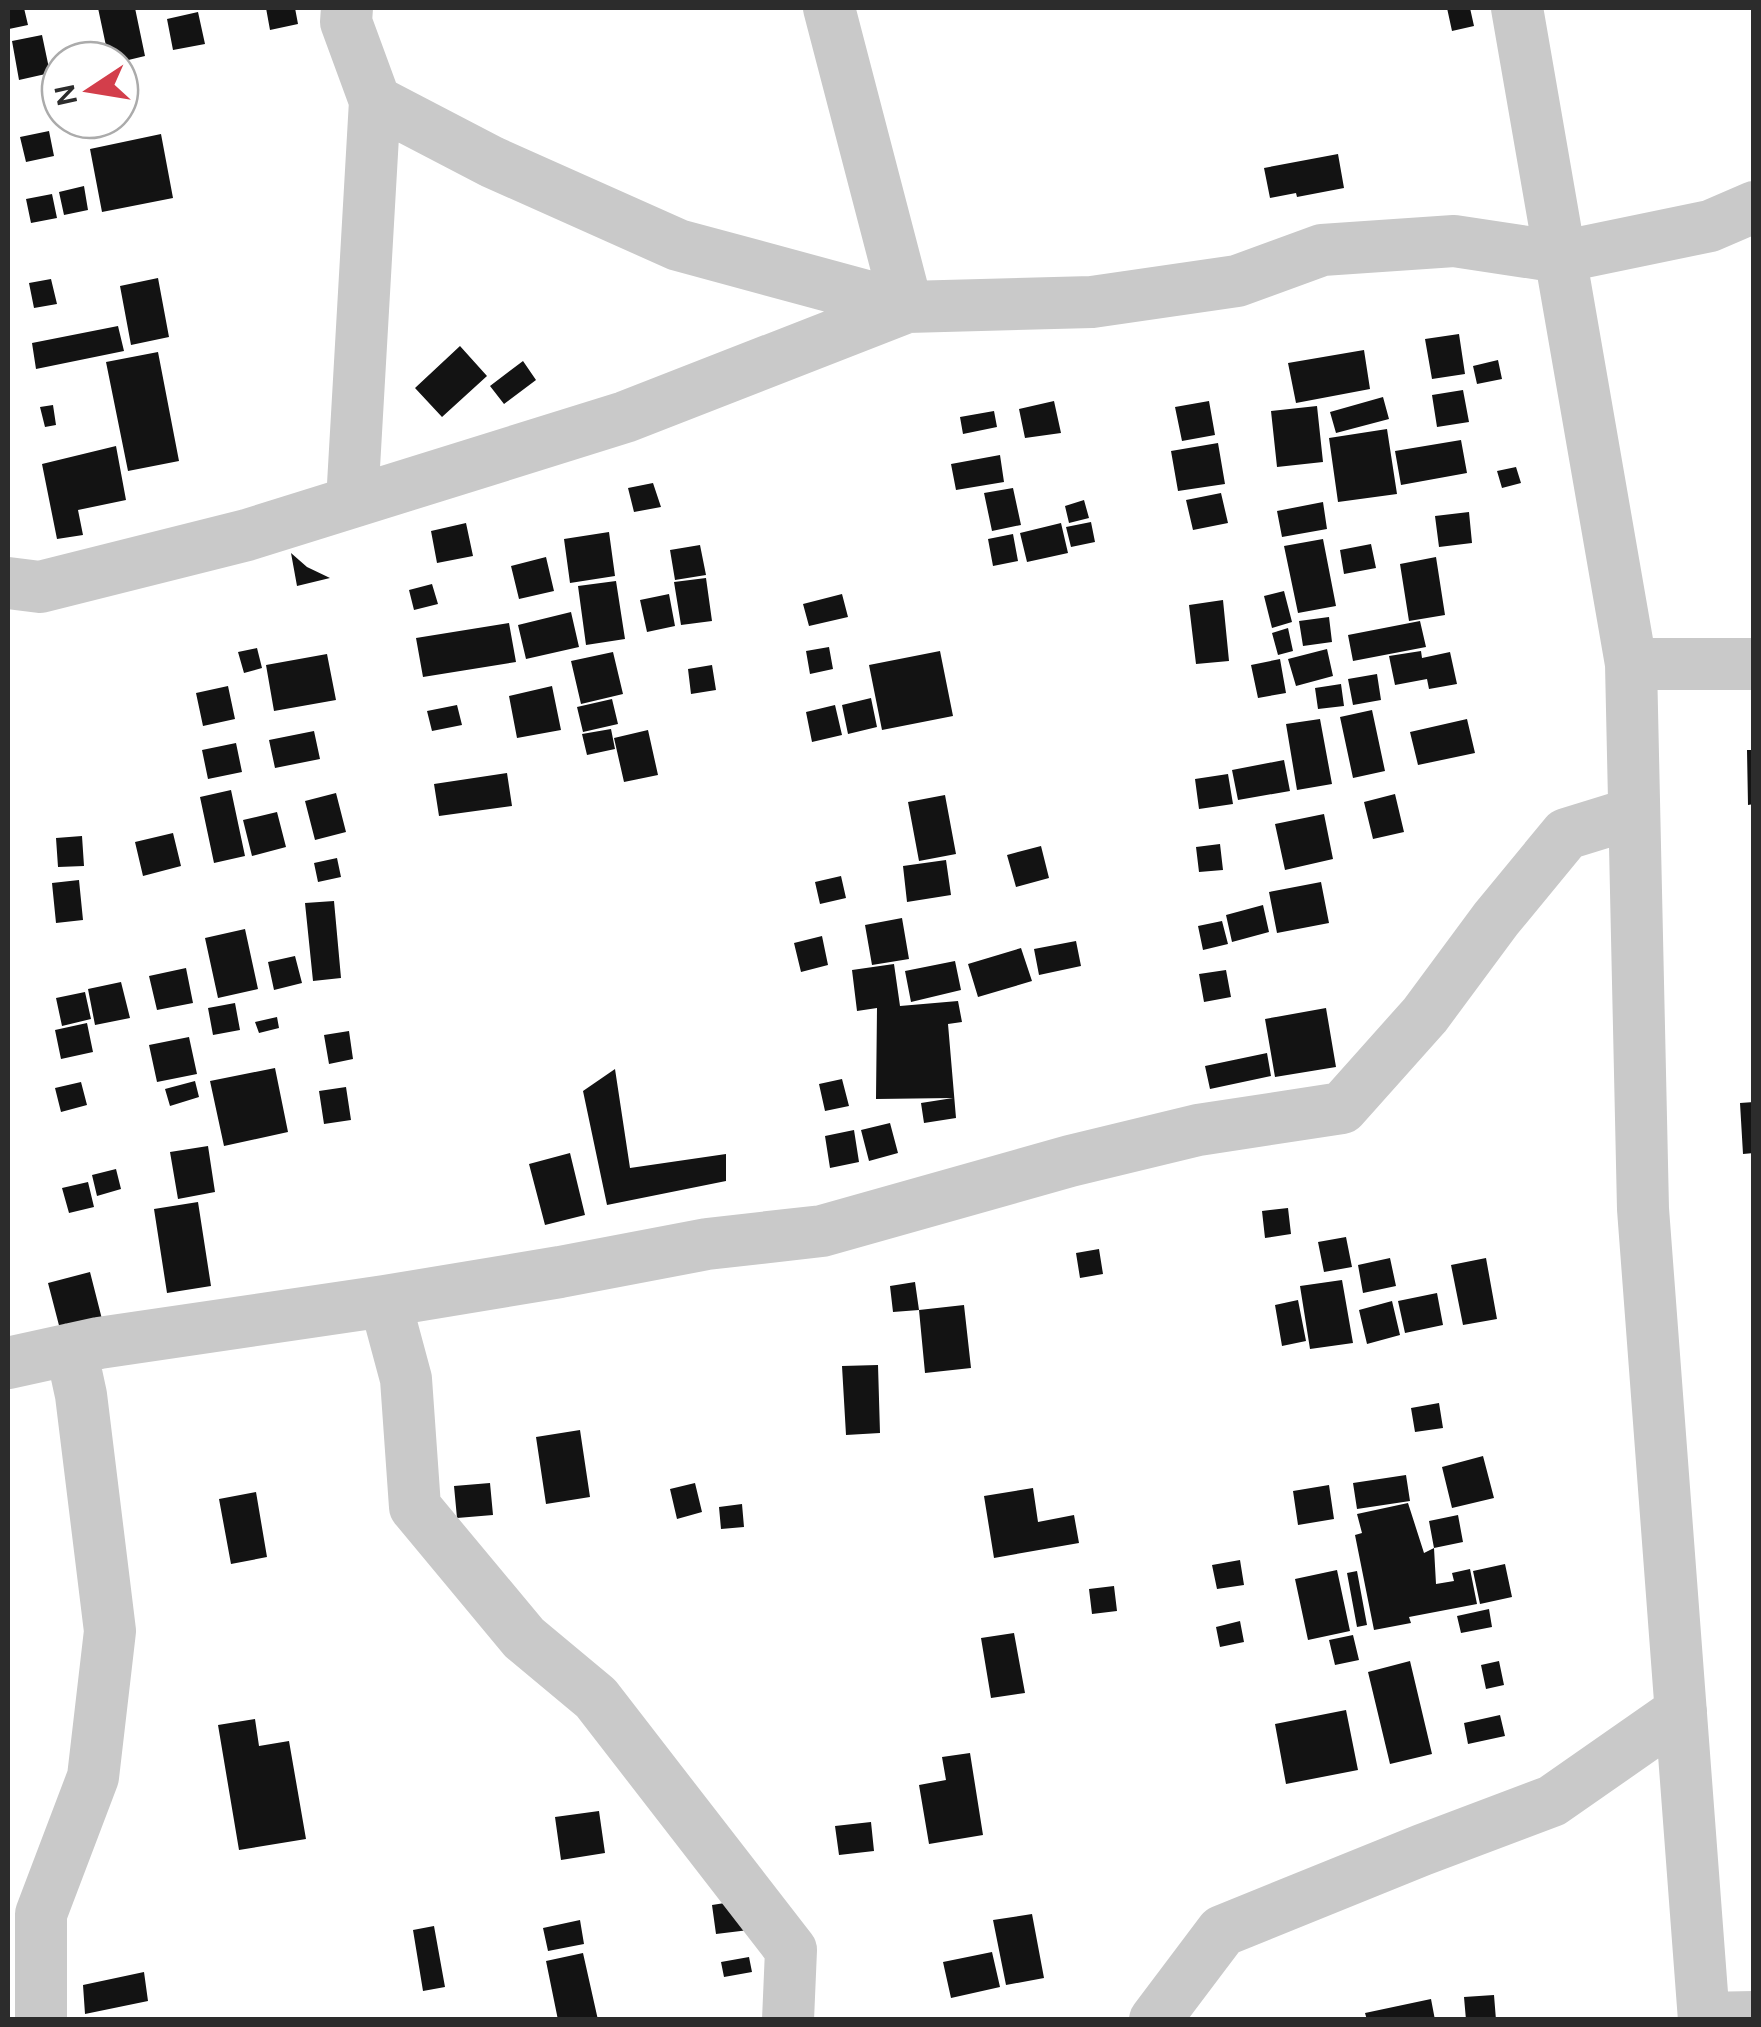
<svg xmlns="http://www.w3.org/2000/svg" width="1761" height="2027" font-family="'DM Sans',sans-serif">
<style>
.building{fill:#131313}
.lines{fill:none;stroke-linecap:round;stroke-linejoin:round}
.minor{stroke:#c9c9c9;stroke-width:52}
</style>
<rect width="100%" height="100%" fill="#fff"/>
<path class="building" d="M8 8H24L28 25 9 29Z
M98 8H135L145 56 120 62 109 60Z
M266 8H295L298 24 270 30Z
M1447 8H1470L1474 26 1452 31Z
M198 12 205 44 173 50 167 19Z
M42 35 50 73 19 80 12 41Z
M49 131 54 156 26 162 20 137Z
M161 134 173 198 102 212 90 149Z
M1338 154 1344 188 1297 197 1296 193 1270 198 1264 168Z
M84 186 88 210 64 215 59 192Z
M52 194 57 218 31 223 26 199Z
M158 278 169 337 131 345 120 286Z
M51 279 57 304 34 308 29 283Z
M118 326 124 351 36 369 32 343Z
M1459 334 1465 374 1432 379 1425 339Z
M460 346 487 376 442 417 415 388Z
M1364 350 1370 389 1296 403 1288 363Z
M158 352 179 461 128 471 106 362Z
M1498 360 1502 379 1477 384 1473 366Z
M523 361 536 380 504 404 490 386Z
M1463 390 1469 422 1437 427 1432 395Z
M1383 397 1389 419 1336 433 1330 412Z
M1054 401 1061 433 1025 438 1019 409Z
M1209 401 1215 435 1182 441 1175 407Z
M53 405 56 425 45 427 40 407Z
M1317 406 1323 462 1277 467 1271 411Z
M994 411 997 427 963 434 960 417Z
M1387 429 1397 494 1338 502 1329 438Z
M1461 440 1467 473 1401 485 1395 451Z
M1218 443 1225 484 1178 491 1171 451Z
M116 446 126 500 78 510 83 535 57 539 42 464Z
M1000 455 1004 482 956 490 951 464Z
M1516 467 1521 483 1502 488 1497 471Z
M653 483 661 507 634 512 628 488Z
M1013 488 1021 525 992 531 984 493Z
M1221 493 1228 523 1193 530 1186 500Z
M1084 500 1089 518 1069 523 1065 506Z
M1323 502 1327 529 1282 537 1277 511Z
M1469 512 1472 543 1439 547 1435 516Z
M1091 522 1095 542 1071 547 1066 527Z
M466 523 473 556 437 563 431 531Z
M1061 523 1068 553 1027 562 1020 533Z
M609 532 615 576 570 583 564 539Z
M1013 534 1018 561 993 566 988 539Z
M1323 539 1336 606 1298 613 1284 546Z
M1371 544 1376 568 1344 574 1340 550Z
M700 545 706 575 675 580 670 550Z
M291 553 307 567 330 578 297 586Z
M546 557 554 591 519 599 511 566Z
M1436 557 1445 615 1409 621 1400 564Z
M706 578 712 621 681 625 674 582Z
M616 581 625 639 586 645 578 586Z
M432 584 438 604 414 610 409 590Z
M1284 591 1292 622 1272 628 1264 596Z
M669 594 675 626 647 632 640 600Z
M842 594 848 617 809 626 803 604Z
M1223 600 1229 661 1196 664 1189 605Z
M571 612 579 647 526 659 518 625Z
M1329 617 1332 642 1303 646 1299 621Z
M1420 621 1426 647 1353 661 1348 635Z
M509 623 516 662 423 677 416 638Z
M1288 628 1293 651 1278 655 1272 633Z
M829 647 833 669 810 674 806 651Z
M257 648 262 668 244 673 238 652Z
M1327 649 1333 676 1296 686 1288 659Z
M940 651 953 716 882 730 869 665Z
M1421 651 1422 658 1450 652 1457 684 1429 689 1427 679 1395 685 1389 656Z
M613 652 623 694 581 704 571 661Z
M327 654 336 700 274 711 266 665Z
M1280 659 1286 693 1258 698 1251 665Z
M712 665 716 690 691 694 688 669Z
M1377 674 1381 700 1353 705 1348 679Z
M1341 684 1344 706 1318 709 1315 688Z
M228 686 235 719 203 726 196 693Z
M552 686 561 730 517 738 509 696Z
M871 698 877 727 848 734 842 705Z
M612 699 618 724 583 732 577 707Z
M457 705 462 725 432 731 427 711Z
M835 705 842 735 812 742 806 712Z
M1372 710 1385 771 1353 778 1340 717Z
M1320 719 1332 784 1297 790 1286 724Z
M1467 719 1475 753 1418 765 1410 732Z
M611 729 615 749 587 755 582 734Z
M648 730 658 775 624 782 614 738Z
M314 731 320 759 275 768 269 740Z
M236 743 242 772 208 779 202 750Z
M1747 750H1754V804L1748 805Z
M1284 760 1290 791 1238 800 1232 770Z
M507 773 512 806 439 816 434 784Z
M1228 774 1233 804 1199 809 1195 779Z
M231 790 245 856 214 863 200 797Z
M336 793 346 832 315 840 305 801Z
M1395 794 1404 832 1373 839 1364 802Z
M945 795 956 854 919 861 908 802Z
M277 812 286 847 252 856 243 820Z
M1324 814 1333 859 1285 870 1275 824Z
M173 833 181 866 143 876 135 842Z
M82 836 84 866 58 867 56 838Z
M1220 844 1223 870 1199 872 1196 847Z
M1041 846 1049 878 1016 887 1007 855Z
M337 858 341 877 318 882 314 863Z
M946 860 951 895 907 902 903 866Z
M841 876 846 898 820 904 815 882Z
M79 880 83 920 56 923 52 883Z
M1321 882 1329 923 1277 933 1269 892Z
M334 901 341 978 313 981 305 903Z
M1263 905 1269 932 1232 942 1226 915Z
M902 918 909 959 872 965 865 925Z
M1222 921 1228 944 1203 950 1198 926Z
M245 929 258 989 218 998 205 938Z
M822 936 828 965 801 972 794 943Z
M1076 941 1081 966 1039 975 1034 949Z
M1021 948 1032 981 978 997 968 964Z
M295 956 302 983 274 990 268 962Z
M955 961 961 990 911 1002 905 971Z
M894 964 900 1006 958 1001 962 1022 948 1024 956 1118 924 1123 921 1103 953 1098 876 1099 877 1008 857 1011 852 970Z
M186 968 193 1003 157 1010 149 976Z
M1226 970 1231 997 1204 1002 1199 974Z
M121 982 130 1018 95 1025 88 989Z
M85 992 91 1019 62 1026 56 998Z
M235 1003 240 1030 213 1035 208 1008Z
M1326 1008 1336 1067 1275 1077 1265 1019Z
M277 1017 279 1028 259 1033 255 1022Z
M87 1023 93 1052 61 1059 55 1030Z
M349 1031 353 1059 329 1064 324 1035Z
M189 1037 197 1074 157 1082 149 1045Z
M1267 1053 1271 1076 1210 1089 1205 1066Z
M275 1068 288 1132 224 1146 210 1081Z
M615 1069 630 1168 726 1154V1181L607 1205 583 1091Z
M842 1079 849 1106 825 1111 819 1084Z
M195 1081 199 1097 170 1106 165 1089Z
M81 1082 87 1105 61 1112 55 1088Z
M346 1087 351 1120 324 1124 319 1091Z
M1754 1102V1153L1743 1154 1740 1103Z
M890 1123 898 1153 869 1161 861 1130Z
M854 1130 859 1162 830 1168 825 1136Z
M208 1146 215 1192 178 1199 170 1152Z
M570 1153 585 1215 545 1225 529 1164Z
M116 1169 121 1189 97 1196 92 1175Z
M88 1182 94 1207 69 1213 62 1188Z
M198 1202 211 1286 167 1293 154 1209Z
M1288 1208 1291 1234 1265 1238 1262 1211Z
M1346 1237 1352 1267 1324 1272 1318 1242Z
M1099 1249 1103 1274 1080 1278 1076 1253Z
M1390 1258 1396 1286 1363 1293 1358 1265Z
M1486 1258 1497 1319 1463 1325 1451 1265Z
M90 1272 104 1327 62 1337 48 1283Z
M1342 1280 1353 1343 1310 1349 1300 1286Z
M915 1282 919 1310 893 1312 890 1286Z
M1437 1293 1443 1325 1405 1333 1398 1301Z
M1298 1300 1306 1341 1282 1346 1275 1305Z
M1392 1301 1400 1335 1367 1344 1359 1310Z
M964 1305 971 1368 925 1373 919 1310Z
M878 1365 880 1433 846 1435 842 1366Z
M1439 1403 1443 1428 1415 1432 1411 1408Z
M580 1430 590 1497 546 1504 536 1437Z
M1483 1456 1494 1498 1452 1508 1442 1467Z
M1406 1475 1410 1501 1357 1509 1353 1483Z
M490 1483 493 1515 457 1518 454 1486Z
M695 1483 702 1512 677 1519 670 1489Z
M1329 1485 1334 1519 1298 1525 1293 1491Z
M1033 1488 1038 1522 1074 1515 1079 1543 994 1558 984 1496Z
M256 1492 267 1557 231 1564 219 1499Z
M1408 1503 1424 1553 1434 1548 1436 1584 1454 1581 1452 1573 1470 1569 1477 1604 1409 1617 1411 1623 1374 1630 1355 1535 1362 1533 1357 1514Z
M742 1504 744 1527 721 1529 719 1507Z
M1458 1515 1463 1542 1434 1548 1429 1521Z
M1240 1560 1244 1585 1217 1589 1212 1565Z
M1505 1564 1512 1597 1480 1604 1473 1571Z
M1337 1570 1350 1631 1308 1640 1295 1579Z
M1357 1571 1367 1625 1357 1627 1347 1573Z
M1114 1586 1117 1611 1092 1614 1089 1589Z
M1489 1609 1492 1627 1461 1633 1457 1616Z
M1240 1621 1244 1642 1220 1647 1216 1627Z
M1014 1633 1025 1693 991 1698 981 1638Z
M1353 1635 1359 1660 1335 1665 1329 1640Z
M1410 1661 1432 1754 1390 1764 1368 1672Z
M1499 1661 1504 1685 1486 1689 1481 1665Z
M1346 1710 1358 1770 1286 1784 1275 1724Z
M1500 1715 1505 1736 1468 1744 1464 1723Z
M255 1719 259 1746 289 1741 306 1839 239 1850 218 1725Z
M970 1753 983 1835 929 1844 919 1785 946 1780 942 1757Z
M599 1811 605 1853 561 1860 555 1817Z
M871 1822 874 1851 839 1855 835 1826Z
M744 1900 749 1930 716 1934 712 1905Z
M1032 1914 1044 1978 1006 1985 993 1920Z
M580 1920 584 1944 548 1951 543 1928Z
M434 1926 445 1987 423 1991 413 1930Z
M992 1952 1000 1987 951 1998 943 1962Z
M583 1953 598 2020H558L546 1961Z
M749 1957 752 1972 724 1977 721 1962Z
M144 1972 148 2001 85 2014 83 1985Z
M1494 1995 1496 2020H1466L1464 1997Z
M1431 1999 1435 2020H1367L1365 2013Z"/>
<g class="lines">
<path class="minor" d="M347 8 346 22 375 101 492 162 678 245 907 307 1092 302 1237 281 1322 250 1454 241 1560 257 1710 226 1754 207
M1517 8 1631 664 1643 1209 1704 2020
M352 502 375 101
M8 583 40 587 247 535 625 417 907 307 829 8
M1631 664H1754
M385 1301 406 1379 415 1507 524 1638 596 1698 791 1950 788 2020
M8 1363 99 1343 385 1301 560 1272 707 1244 822 1231 1070 1161 1198 1130 1342 1108 1425 1015 1496 919 1566 834 1634 813
M1704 2018 1754 2017
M41 2020V1914L93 1777 110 1631 81 1395 71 1349
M1155 2020 1222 1931 1422 1850 1552 1801 1681 1711"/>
</g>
<rect width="1761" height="2027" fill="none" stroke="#2c2c2c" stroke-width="20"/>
<g transform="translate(90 90) rotate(258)"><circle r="48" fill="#ffffff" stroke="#ababab" stroke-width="2.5"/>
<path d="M0-8L18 38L0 25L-18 38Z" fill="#d33e4b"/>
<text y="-15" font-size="28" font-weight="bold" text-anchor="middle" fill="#2c2c2c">N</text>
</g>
</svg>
